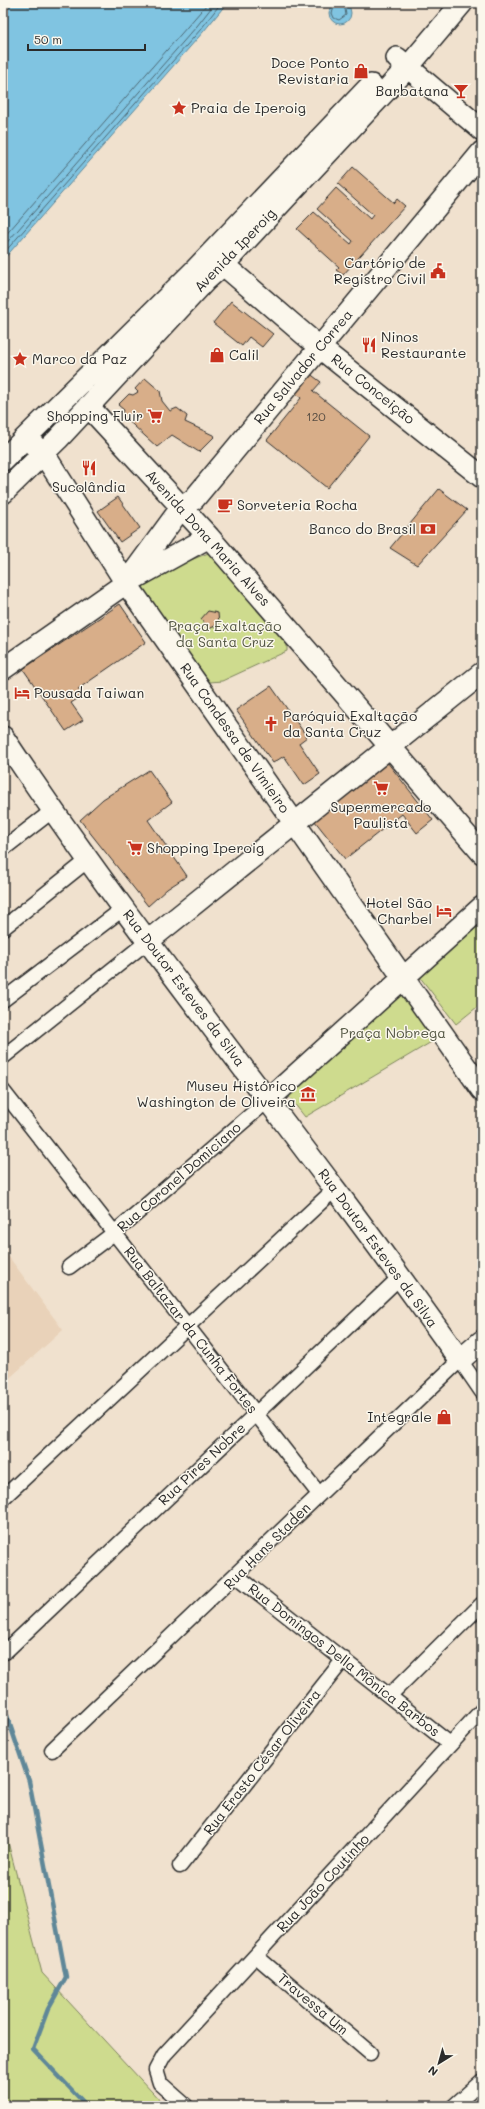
<svg xmlns="http://www.w3.org/2000/svg" width="485" height="2109" font-family="Mali,sans-serif">
<style>
.built{fill:#e9d2b9}
.green{fill:#cedb8e;stroke:#7c835c}
.water{fill:#80c4e1;stroke:#5e8798}
.lines{fill:none;stroke-linecap:round;stroke-linejoin:round}
.shore{stroke:#4d6874;stroke-width:1}
.stream{stroke:#5e8798;stroke-width:4.5}
.building{fill:#d8ae89;stroke:#2b2b2b}
.street-casing{stroke:#2b2b2b;stroke-width:17}
.secondary-casing{stroke:#2b2b2b;stroke-width:24}
.street{stroke:#fbf7ec;stroke-width:14}
.secondary{stroke:#fbf7ec;stroke-width:21}
.labels{text-anchor:middle;stroke-width:3;stroke-linejoin:round;paint-order:stroke}
.number-label{font-size:12px;fill:#564c42}
.poi-label{font-size:14px;fill:#2b2b2b;stroke:#fbf7ec;text-anchor:end}
.street-label{font-size:14px;fill:#2b2b2b;stroke:#fbf7ec}
.park-label{font-size:14px;fill:#545744;stroke:#fbf7ec}
</style>
<rect width="100%" height="100%" fill="#f0e1ce"/>
<filter id="ink" filterUnits="userSpaceOnUse"><feTurbulence type="fractalNoise" baseFrequency=".025" numOctaves="2"/><feDisplacementMap in="SourceGraphic" scale="8" xChannelSelector="R" yChannelSelector="G"/><feConvolveMatrix kernelMatrix="1 2 1 2 8 2 1 2 1" color-interpolation-filters="sRGB"/></filter>
<g filter="url(#ink)">
<path class="built" d="M3 1249 63 1330 3 1384Z"/>
<path class="green" d="M211 552 287 644V651L222 681 210 682 142 590 145 578Z
M482 923V1003L456 1024 419 976Z
M400 989 433 1041 305 1117 286 1093Z
M3 1823 42 1973 165 2106H3Z"/>
<path class="water" d="M329 13a11 11 0 1 1 22 0a11 11 0 1 1-22 0Z
M3 3H227L204 31 3 260Z"/>
<g class="lines">
<path class="shore" d="M336 3 332 13 334 18 339 20 346 15 344 3
M3 238 208 3
M3 247 197 26 215 3
M3 254 201 29 221 3"/>
<path class="stream" d="M3 1704 29 1781 66 1977 48 2009 33 2049 87 2106"/>
</g>
<path class="building" d="M353 167 394 203 397 199 405 206 343 275 336 270 339 267 297 229 314 212 351 244 353 241 317 209 336 188 370 219 373 215 338 184Z
M231 301 273 334 262 347 249 337 242 346 213 323Z
M309 373 321 382 313 391 369 436 327 488 267 440 301 398 294 392Z
M145 378 160 391 162 401 170 411 177 408 187 416 185 422 215 436 199 452 172 435 157 447 122 415 124 410 118 405 129 394 133 395 138 392 135 389Z
M439 489 467 510 417 565 390 548Z
M118 497 140 528 120 542 98 511Z
M120 604 146 642 78 689 83 695 71 703 83 720 66 731 23 669Z
M208 611 218 613 219 624 209 629 201 619Z
M271 686 307 737 299 743 320 774 304 785 284 756 273 763 236 710Z
M387 762 433 820 417 833 402 814 345 859 314 820Z
M149 770 172 802 148 820 187 876 167 889 148 906 80 820 103 799Z"/>
<g class="lines">
<g class="street-casing">
<path id="street" d="M3 849 52 811
M3 928 88 860
M3 1000 124 908
M3 1057 148 941
M3 1091 319 1494
M69 1267 114 1233 267 1101
M3 1498 335 1189
M237 1576 450 1744
M5 1652 400 1277
M390 1695 482 1604
M52 1750 460 1360 482 1392
M180 1866 344 1659
M256 1956 370 2053
M186 2106 160 2083 156 2070 164 2055 482 1710
M454 2106 482 2081"/>
</g>
<g class="secondary-casing">
<path id="secondary" d="M397 58 482 130
M212 255 319 347 482 477
M88 406 209 537 482 853
M27 437 49 462 126 583 482 1090
M3 460 194 271 371 85
M3 493 58 439 205 281 223 265 408 67 462 3
M126 583 181 508 194 499 482 152
M3 669 126 583 209 537
M3 737C106 892 222 1039 334 1188 377 1244 419 1303 460 1360L482 1341
M148 941 482 673
M267 1101 482 907"/>
</g>
<use href="#street" class="street"/>
<use href="#secondary" class="secondary"/>
</g>
</g>
<defs>
<g id="shop-bare" transform="scale(1.2)"><path d="M-5-2.5h2.3a2.7 3.5 0 0 1 5.4 0H5L5.5 6h-11ZM-1.5-2.5h3a1.5 2.3 0 0 0-3 0Z" fill="#c8321e" stroke="#fbf7ec" stroke-width="2.5" paint-order="stroke"/></g>
<g id="bar-bare" transform="scale(1.2)"><path d="M-6-5H6L.8 .8V4.5H3.5V6h-7V4.5H-.8V.8Z" fill="#c8321e" stroke="#fbf7ec" stroke-width="2.5" paint-order="stroke"/></g>
<g id="sight-bare" transform="scale(1.2)"><path d="M0-6L1.8-2.2L6-1.7L2.9 1.2L3.7 5.4L0 3.3L-3.7 5.4L-2.9 1.2L-6-1.7L-1.8-2.2Z" fill="#c8321e" stroke="#fbf7ec" stroke-width="2.5" paint-order="stroke"/></g>
<g id="civic-bare" transform="scale(1.2)"><path d="M-.6-6.5H3V-4.5H.6V-3L4-1V1h2V6H-6V1h2V-1L-.6-3ZM-1.2 2.5V6h2.4V2.5Z" fill="#c8321e" stroke="#fbf7ec" stroke-width="2.5" paint-order="stroke"/></g>
<g id="restaurant-bare" transform="scale(1.2)"><path d="M-5-6h1v4h1v-4h1v4h1v-4h1v5L-1.5 .5V6h-2V.5L-5-1ZM5-6V6H3V1.5H1.5Q1.5-4 5-6Z" fill="#c8321e" stroke="#fbf7ec" stroke-width="2.5" paint-order="stroke"/></g>
<g id="supermarket-bare" transform="scale(1.2)"><path d="M-6-5.5h2.5l.6 2H6L4.5 2H-2.5L-4.4-4H-6ZM-1.5 3.2a1.3 1.3 0 1 0 .1 0ZM3 3.2a1.3 1.3 0 1 0 .1 0Z" fill="#c8321e" stroke="#fbf7ec" stroke-width="2.5" paint-order="stroke"/></g>
<g id="cafe-bare" transform="scale(1.2)"><path d="M-5.5-4.5H6V0H3Q3 3.5 0 3.5H-2.5Q-5.5 3.5-5.5 0ZM3-3.2v2h1.7v-2ZM-6 4.5H4V6H-6Z" fill="#c8321e" stroke="#fbf7ec" stroke-width="2.5" paint-order="stroke"/></g>
<g id="bank-bare" transform="scale(1.2)"><path d="M-6-4H6V4H-6ZM0-2.3a2.3 2.3 0 1 0 0 4.6a2.3 2.3 0 1 0 0-4.6Z" fill="#c8321e" stroke="#fbf7ec" stroke-width="2.5" paint-order="stroke"/></g>
<g id="hotel-bare" transform="scale(1.2)"><path d="M-6-4.5h1.5V1H6V5H4.5V3h-9V5H-6ZM-4 0a1.8 1.8 0 1 1 3.6 0ZM.5 0V-2.5h3Q6-2.5 6 0Z" fill="#c8321e" stroke="#fbf7ec" stroke-width="2.5" paint-order="stroke"/></g>
<g id="church-bare" transform="scale(1.2)"><path d="M-1.2-6h2.4v3.5h3.3v2.4h-3.3V6h-2.4V-.1h-3.3v-2.4h3.3Z" fill="#c8321e" stroke="#fbf7ec" stroke-width="2.5" paint-order="stroke"/></g>
<g id="museum-bare" transform="scale(1.2)"><path d="M0-6L6-3V-2H-6V-3ZM-5-1h2V3h-2ZM-1-1h2V3h-2ZM3-1h2V3H3ZM-6 4H6V6H-6Z" fill="#c8321e" stroke="#fbf7ec" stroke-width="2.5" paint-order="stroke"/></g>
</defs>
<g fill-rule="evenodd">
<use href="#shop-bare" x="361" y="71"/>
<use href="#bar-bare" x="461" y="91"/>
<use href="#sight-bare" x="179" y="108"/>
<use href="#civic-bare" x="438" y="271"/>
<use href="#restaurant-bare" x="369" y="345"/>
<use href="#shop-bare" x="217" y="355"/>
<use href="#sight-bare" x="20" y="359"/>
<use href="#supermarket-bare" x="155" y="416"/>
<use href="#restaurant-bare" x="89" y="468"/>
<use href="#cafe-bare" x="225" y="505"/>
<use href="#bank-bare" x="428" y="529"/>
<use href="#hotel-bare" x="22" y="693"/>
<use href="#church-bare" x="271" y="724"/>
<use href="#supermarket-bare" x="381" y="788"/>
<use href="#supermarket-bare" x="135" y="848"/>
<use href="#hotel-bare" x="444" y="911"/>
<use href="#museum-bare" x="308" y="1094"/>
<use href="#shop-bare" x="444" y="1417"/>
</g>
<g class="labels">
<g class="number-label">
<text x="316" y="421">120</text>
</g>
<g class="poi-label">
<text x="349" y="68">Doce Ponto<tspan x="349" dy="16">Revistaria</tspan></text>
<text x="449" y="96">Barbatana</text>
<text x="191" y="113" text-anchor="start">Praia de Iperoig</text>
<text x="426" y="268">Cartório de<tspan x="426" dy="16">Registro Civil</tspan></text>
<text x="381" y="342" text-anchor="start">Ninos<tspan x="381" dy="16">Restaurante</tspan></text>
<text x="229" y="360" text-anchor="start">Calil</text>
<text x="32" y="364" text-anchor="start">Marco da Paz</text>
<text x="143" y="421">Shopping Fluir</text>
<text x="89" y="492" text-anchor="middle">Sucolândia</text>
<text x="237" y="510" text-anchor="start">Sorveteria Rocha</text>
<text x="416" y="534">Banco do Brasil</text>
<text x="34" y="698" text-anchor="start">Pousada Taiwan</text>
<text x="283" y="721" text-anchor="start">Paróquia Exaltação<tspan x="283" dy="16">da Santa Cruz</tspan></text>
<text x="381" y="812" text-anchor="middle">Supermercado<tspan x="381" dy="16">Paulista</tspan></text>
<text x="147" y="853" text-anchor="start">Shopping Iperoig</text>
<text x="432" y="908">Hotel São<tspan x="432" dy="16">Charbel</tspan></text>
<text x="296" y="1091">Museu Histórico<tspan x="296" dy="16">Washington de Oliveira</tspan></text>
<text x="432" y="1422">Integrale</text>
</g>
<g class="street-label">
<text transform="translate(235 250) rotate(-46)" y="5">Avenida Iperoig</text>
<text transform="translate(303 367) rotate(-50)" y="5">Rua Salvador Correa</text>
<text transform="translate(373 389) rotate(39)" y="5">Rua Conceição</text>
<text transform="translate(208 538) rotate(48)" y="5">Avenida Dona Maria Alves</text>
<text transform="translate(235 738) rotate(55)" y="5">Rua Condessa de Vimieiro</text>
<text transform="translate(184 988) rotate(53)" y="5">Rua Doutor Esteves da Silva</text>
<text transform="translate(179 1177) rotate(-41)" y="5">Rua Coronel Domiciano</text>
<text transform="translate(378 1248) rotate(54)" y="5">Rua Doutor Esteves da Silva</text>
<text transform="translate(191 1330) rotate(52)" y="5">Rua Baltazar da Cunha Fortes</text>
<text transform="translate(202 1464) rotate(-43)" y="5">Rua Pires Nobre</text>
<text transform="translate(267 1546) rotate(-45)" y="5">Rua Hans Staden</text>
<text transform="translate(344 1660) rotate(38)" y="5">Rua Domingos Della Mônica Barbos</text>
<text transform="translate(262 1762) rotate(-52)" y="5">Rua Erasto César Oliveira</text>
<text transform="translate(323 1883) rotate(-47)" y="5">Rua João Coutinho</text>
<text transform="translate(313 2004) rotate(40)" y="5">Travessa Um</text>
</g>
<g class="park-label">
<text x="225" y="631">Praça Exaltação<tspan x="225" dy="16">da Santa Cruz</tspan></text>
<text x="393" y="1038">Praça Nobrega</text>
</g>
</g>
<rect width="485" height="2109" fill="none" stroke="#fbf7ec" stroke-width="16"/>
<rect x="8" y="8" width="469" height="2093" fill="none" stroke="#2b2b2b" stroke-width="1.5" filter="url(#ink)"/>
<g transform="translate(439 2063) rotate(217)" stroke="#fbf7ec" stroke-width="3" paint-order="stroke">
<path d="M0-3L7 15L0 10L-7 15Z" fill="#2b2b2b"/>
<text y="-6" font-size="11" font-weight="bold" text-anchor="middle" fill="#2b2b2b">N</text>
</g>
<path d="M28 44v6h117v-6" fill="none" stroke="#2b2b2b" stroke-width="2"/>
<text x="34" y="44" font-size="12" fill="#2b2b2b" stroke="#fbf7ec" stroke-width="3" paint-order="stroke">50 m</text>
</svg>
